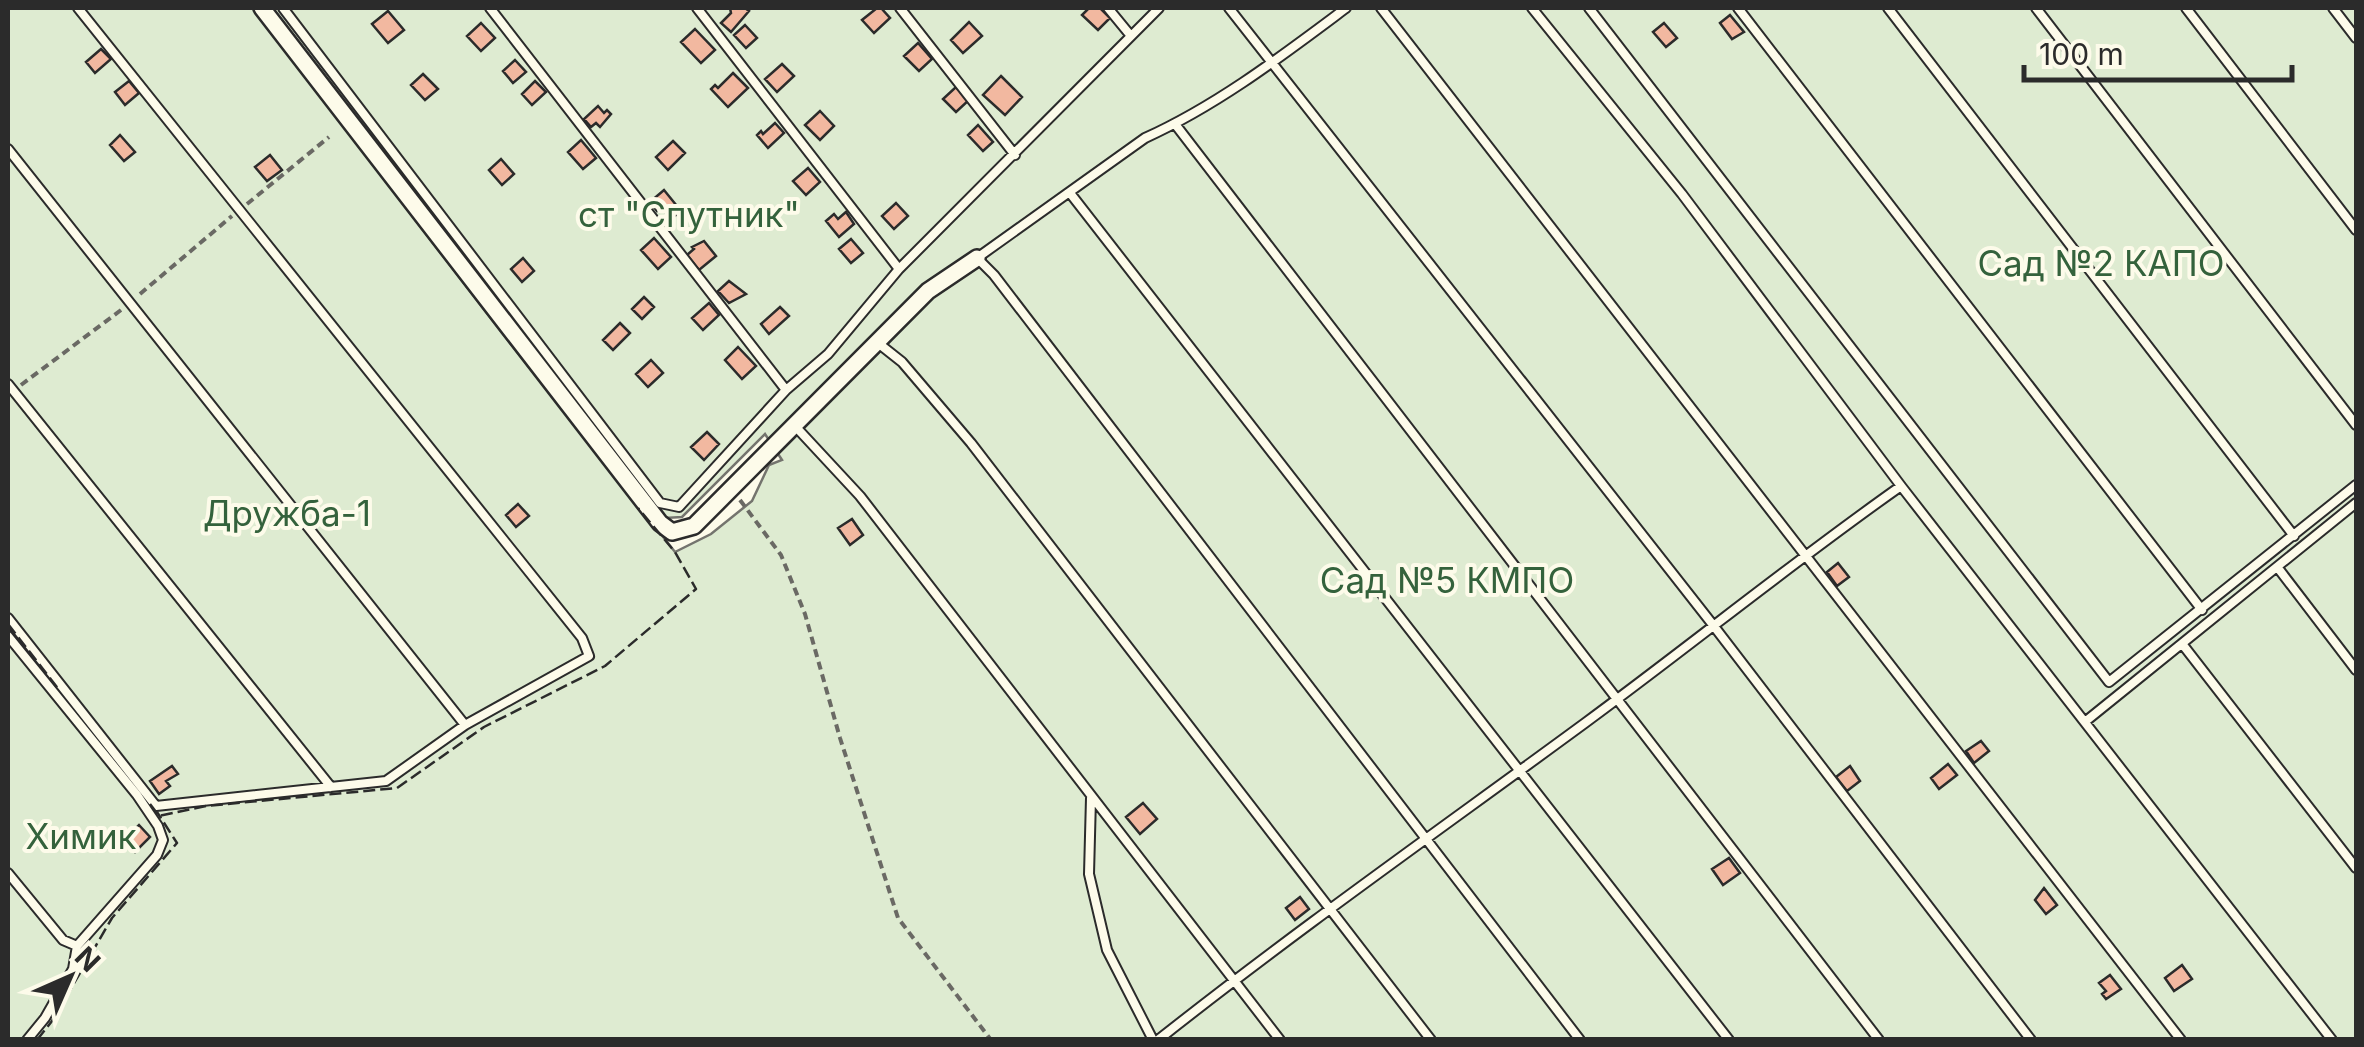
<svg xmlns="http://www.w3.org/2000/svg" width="2364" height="1047" font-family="Inter,sans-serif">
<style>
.green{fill:#deebd1;stroke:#74746e;stroke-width:2.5}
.building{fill:#f2b8a0;stroke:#2b2b2b;stroke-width:2.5}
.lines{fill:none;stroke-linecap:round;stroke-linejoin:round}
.service-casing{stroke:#2b2b2b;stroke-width:12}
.minor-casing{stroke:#2b2b2b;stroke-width:20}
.path{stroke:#6a6964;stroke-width:4;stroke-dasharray:8 5;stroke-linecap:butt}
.service{stroke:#fdfbea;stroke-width:8}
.minor{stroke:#fdfbea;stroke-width:15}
.fence{stroke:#2b2b2b;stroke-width:2.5;stroke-dasharray:12 5;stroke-linecap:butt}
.labels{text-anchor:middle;stroke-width:8;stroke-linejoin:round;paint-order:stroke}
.park-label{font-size:35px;fill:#34623c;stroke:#fdfbea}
</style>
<rect width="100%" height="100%" fill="#fdfbea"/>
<path class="green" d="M8 8H253L502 333 675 552 711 534 752 501 769 465 782 460 765 434 682 517 665 518 509 320 271 8H2356V1039H8Z"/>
<path class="building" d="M730 8H745L749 11 731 32 721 23 731 13Z
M877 8H881L890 18 874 33 862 20Z
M1089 8H1100L1110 18 1098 30 1082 15Z
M388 11 404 30 388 43 372 24Z
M1730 15 1744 32 1732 39 1720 23Z
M969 22 982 36 963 53 951 40Z
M481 23 495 38 481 51 467 36Z
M1664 23 1677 38 1666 47 1653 32Z
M745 25 757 38 746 48 734 35Z
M695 29 715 50 701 63 681 42Z
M918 43 932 59 919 71 904 56Z
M101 49 111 59 95 73 86 62Z
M515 60 526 72 513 83 503 71Z
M782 64 794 76 777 92 765 79Z
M733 73 748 88 728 107 711 89 715 85 718 88Z
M423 74 438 89 425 100 411 85Z
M1001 76 1022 97 1005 115 983 95Z
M129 81 139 93 125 105 115 92Z
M535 81 546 92 532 105 522 94Z
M956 87 969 100 956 112 943 99Z
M598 106 604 113 607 110 611 114 600 127 596 123 591 127 584 119Z
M820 111 834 126 820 140 805 125Z
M775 123 784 133 768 148 757 135 761 131 763 134Z
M978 125 993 142 983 151 968 135Z
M120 135 135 152 124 161 110 145Z
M581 140 596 158 583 169 568 152Z
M673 141 685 153 668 170 656 157Z
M270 155 282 170 267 181 255 167Z
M501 159 514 174 502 185 489 170Z
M808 168 820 182 806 195 793 181Z
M664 190 681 211 671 219 662 208 657 211 650 202Z
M896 203 908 216 894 229 882 216Z
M846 212 854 224 839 237 826 221 834 214 838 219Z
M654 238 671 257 658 269 641 250Z
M851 239 863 253 851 263 839 249Z
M704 241 716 256 699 270 687 255 694 249 692 247Z
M523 258 534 271 522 282 511 269Z
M729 281 746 294 729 303 718 291Z
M644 297 654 307 642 319 632 309Z
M709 303 719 315 703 330 692 318Z
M780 307 789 316 769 334 761 324Z
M620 323 630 333 613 350 603 340Z
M738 347 756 366 742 379 725 360Z
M651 360 663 373 648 387 636 374Z
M707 432 719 444 704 460 691 447Z
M518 504 529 516 516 527 506 515Z
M852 519 863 535 850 545 838 528Z
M1838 563 1849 577 1837 586 1827 572Z
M1981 741 1989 751 1974 763 1966 751Z
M1948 764 1957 775 1939 789 1931 778Z
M172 766 178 774 166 781 170 786 159 794 150 781Z
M1850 766 1860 781 1847 791 1836 777Z
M1143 803 1157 819 1140 834 1126 817Z
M139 825 150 837 135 852 123 841Z
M1729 858 1740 873 1723 885 1712 869Z
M2044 888 2057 905 2046 914 2035 900Z
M1300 897 1309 909 1295 920 1286 908Z
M2182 965 2192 979 2174 991 2165 978Z
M2110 975 2121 989 2106 999 2102 994 2106 991 2099 983Z"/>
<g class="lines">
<g class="service-casing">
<path id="service" d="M283 8 660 503 679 507 786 390 828 354 899 269 1159 8
M490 8 786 390
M697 8 899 269
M900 8 1015 155
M1108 8 1131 36
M1229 8 1713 625 2031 1040
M1346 8C1283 55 1218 105 1145 138L977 258 994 275 1580 1040
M1381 8 2181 1040
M1532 8 1682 194 1901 486 2332 1040
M1589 8 2109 682 2356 485
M1738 8 2202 610
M1888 8 2294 536
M2036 8 2356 425
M2186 8 2356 230
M2333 8 2356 38
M1175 124 1879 1040
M8 149 465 725
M1070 193 1729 1040
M878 343 902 362 971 443 1431 1040
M8 384 331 787
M795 426 860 496 1280 1040
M2278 568 2356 670
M8 618 156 806 386 781 465 725 589 656 582 638 78 8
M8 636 137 795 158 826 163 840 157 855 77 946 73 969 45 1018 27 1040
M2183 645 2356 868
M2086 721 2356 503
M1091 798 1089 874 1107 950 1153 1040
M8 873 63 940 77 946
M1158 1040C1297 930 1442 828 1585 723 1691 645 1793 562 1901 486"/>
</g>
<g class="minor-casing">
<path id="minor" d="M262 8 660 523 672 532 694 526 928 291 977 258"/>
</g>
<path class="path" d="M247 204 329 137
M140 294 232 216
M21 385 121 310
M740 500 781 555 805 614 840 738 898 918 991 1040"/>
<use href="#service" class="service"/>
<use href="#minor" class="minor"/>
<path class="fence" d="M8 624 60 691
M150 804 159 816 206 806 397 788 484 727 605 666 696 589 675 552 638 508
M37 1040 52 1021 112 918 177 843 157 812"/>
</g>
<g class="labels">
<g class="park-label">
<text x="689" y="227">ст "Спутник"</text>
<text x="2101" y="276">Сад №2 КАПО</text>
<text x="287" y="526">Дружба-1</text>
<text x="1447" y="593">Сад №5 КМПО</text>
<text x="81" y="849">Химик</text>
</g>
</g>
<rect width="2364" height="1047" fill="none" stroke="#2b2b2b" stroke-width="20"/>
<g transform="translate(70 977) rotate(45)" stroke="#fdfbea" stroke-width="8" paint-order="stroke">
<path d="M0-8L18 38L0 25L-18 38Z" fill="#2b2b2b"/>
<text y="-15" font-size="28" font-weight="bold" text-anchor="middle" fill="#2b2b2b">N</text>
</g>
<path d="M2024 65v15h268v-15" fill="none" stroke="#2b2b2b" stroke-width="5"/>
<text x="2039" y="65" font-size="30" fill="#2b2b2b" stroke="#fdfbea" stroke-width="8" paint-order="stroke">100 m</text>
</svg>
